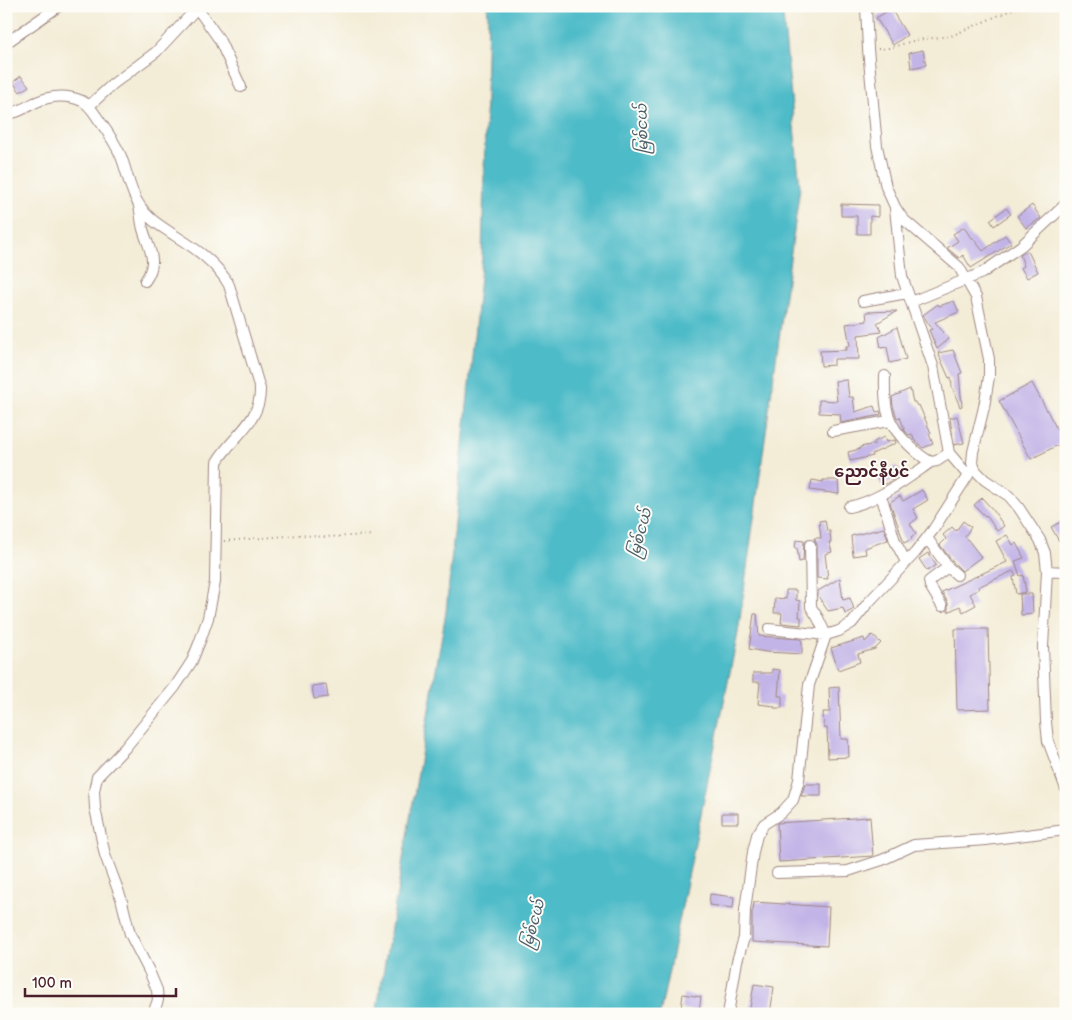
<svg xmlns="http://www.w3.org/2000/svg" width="1072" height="1020" font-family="'Balsamiq Sans','Noto Sans Myanmar',sans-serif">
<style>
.water{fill:#4ebbc8;stroke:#4c6d7a}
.building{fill:#c2b4e7}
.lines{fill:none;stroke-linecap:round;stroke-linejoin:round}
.minor-casing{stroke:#9e8680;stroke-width:12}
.path{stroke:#9e8680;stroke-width:2;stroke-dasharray:1 4;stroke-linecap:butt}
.minor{stroke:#fff;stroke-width:10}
.labels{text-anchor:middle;stroke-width:4;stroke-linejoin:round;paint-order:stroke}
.water-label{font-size:15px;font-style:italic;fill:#4c5d6a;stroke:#fdfcf7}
.quarter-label{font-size:16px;font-weight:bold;fill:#4a1f2b;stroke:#fdfcf7}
</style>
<rect width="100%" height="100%" fill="#fdfcf7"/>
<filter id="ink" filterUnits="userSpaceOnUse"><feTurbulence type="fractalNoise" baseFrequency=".02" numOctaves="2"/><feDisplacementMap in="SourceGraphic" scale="10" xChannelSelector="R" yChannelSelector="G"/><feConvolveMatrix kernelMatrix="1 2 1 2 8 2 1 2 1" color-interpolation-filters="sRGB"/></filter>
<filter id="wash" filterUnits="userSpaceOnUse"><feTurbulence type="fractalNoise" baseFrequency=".0096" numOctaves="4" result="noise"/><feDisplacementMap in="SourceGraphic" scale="20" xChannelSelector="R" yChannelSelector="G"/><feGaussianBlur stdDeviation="1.12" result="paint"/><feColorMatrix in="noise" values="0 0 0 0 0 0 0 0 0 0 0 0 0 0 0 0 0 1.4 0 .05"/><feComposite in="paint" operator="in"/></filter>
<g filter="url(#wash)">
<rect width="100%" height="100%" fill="#f3ecd6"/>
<path class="water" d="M487 6H782L800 187 738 633 660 1014H376L446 612 482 258 488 15Z"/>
<g id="blocks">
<path class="building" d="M891 9 907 35 893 45 876 18Z
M923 50 926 65 911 68 909 53Z
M21 76 29 86 20 92 13 82Z
M841 204 878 205V217L870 216V234H857V216H841Z
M1032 205 1041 218 1026 228 1017 216Z
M1006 208 1011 214 994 226 990 220Z
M964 227 971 238 972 237 983 251 1005 235 1011 243 971 268 963 255 959 258 947 248 958 241 953 234Z
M1028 251 1038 272 1027 278 1021 268 1024 266 1020 255Z
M954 301 959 312 935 322 949 339 937 349 929 330 932 329 923 315 938 304 939 306Z
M897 311 877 323 882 332 858 335 859 359H834V365L821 366 820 351 847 350 846 346H850L846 324 867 321 866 312Z
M897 327 906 359 890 363 887 347 881 348 879 337Z
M953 350 962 373 959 374 962 406 960 407 952 387 951 377 949 378 938 353Z
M847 380 849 397H853L855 412 874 406 876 412 880 411 881 415 841 423 840 414 819 413V400L837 401 835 381Z
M1032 383 1064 442 1031 459 999 401Z
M910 389 913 402H915L917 406 919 405 931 433 929 434 933 444 923 448 914 440 912 434 909 435 905 431 900 417 897 418 893 406 892 397Z
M957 416 964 443 954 445 950 418Z
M884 437 886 442 895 440 896 443 872 454 873 456 850 461 848 452 860 449V447L875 444 874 442Z
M896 466 901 475 882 486 877 477Z
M812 480 823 482V480H838L839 494 810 490Z
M922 490 928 500 913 509 918 518 910 524 916 533 911 537 912 539 904 543 890 502 900 496 903 501Z
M982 498 993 510 1004 526 997 531 986 515 985 516 974 505Z
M825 520 827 531H830L831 542H829L832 552 825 554 828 579 817 578V545L814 538H821L819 521Z
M963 521 971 527 965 536 981 557 962 571 953 562 940 545 946 539 943 535 952 527 956 531Z
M1063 521 1066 526V537L1059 541 1051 527Z
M884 528 888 540 865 548 866 554 853 556 851 536Z
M1007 535 1013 545 1016 543 1024 558 1015 561 1020 576 1023 575 1026 592 1016 594 1013 577 1016 576 1013 571 978 587 979 589 970 594 976 605 963 612 960 606 948 612V603L942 592 1007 562 996 541Z
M796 540 804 541 803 561 799 562 797 548H795Z
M928 553 936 565 927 571 919 559Z
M840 578 843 600 850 598 854 609 845 614 843 608 828 611 818 596V591Z
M786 590H796V600L800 601 799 617H801V625L781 623 782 613H774L775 598 786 599Z
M1020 594H1032L1033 614 1021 615Z
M754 614H757L759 636 800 639 802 641V654L766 652 749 649Z
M955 629H988L990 709 957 710Z
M872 635 881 643 875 649 858 654 860 662 838 670 831 648 864 638 865 642Z
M772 669 780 670 778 696H782V708H774V706L758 704 760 682H753V673H772Z
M326 684 328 697 314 699 312 686Z
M839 687 841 739H848L849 757 828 758 827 728H824L823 712H830L829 688Z
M805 784H821V796H801Z
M722 813H738V823H722Z
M870 817 873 856 779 862 777 823Z
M710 894 734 897 733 908 709 905Z
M754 902 829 907 827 946 752 942V911L753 910Z
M754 984 774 987 770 1014H749Z
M683 994 701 997 699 1011 681 1009Z"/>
</g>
</g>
<g filter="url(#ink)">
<use href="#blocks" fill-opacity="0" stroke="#9e8680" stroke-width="1"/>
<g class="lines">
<g class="minor-casing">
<path id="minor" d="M866 6 868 49 877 146 886 187 895 207 903 219 959 267 976 297 989 359V377L984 407 973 452 972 463 976 471 985 480 1009 496 1019 508 1040 540 1045 553 1047 571 1043 647 1046 722 1048 741 1066 789
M197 8 219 39 241 87
M6 43 59 6
M89 106 113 84 156 52 197 8 195 6
M6 114C18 113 24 108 34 103 49 96 66 94 82 101 90 105 94 113 99 120 108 133 117 145 122 159 128 175 130 192 140 206 148 219 161 226 174 235 195 248 217 263 229 285L260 389C261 422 232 436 217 462L215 582 208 618 200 641 192 661 175 687 125 748 97 777 94 791 95 808 105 855 121 898 130 934 149 971 157 990 158 1000 153 1014
M139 206C141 214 141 222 143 229 149 250 159 261 145 281
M895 208 902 276 933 366 949 453 967 474
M863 301 907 293
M911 302 982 273 1021 246 1066 204
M885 376C884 407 886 424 910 446 916 452 923 458 931 462
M833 431 889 421
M881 495 895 541 906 562
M849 507C880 500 905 480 931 462L937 461 949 453
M927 538 948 567 957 575
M1047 571 1066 572
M942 606 930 586 929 581 948 567
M769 629 826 635 818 618 811 607 810 545
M777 873 848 871 882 860 914 845 986 840 1066 830
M728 1014 737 961 744 938 745 910 753 852 757 835 764 824 781 813 793 800 799 780 809 685 826 635 839 631 852 623 868 603 915 553 933 530 974 466"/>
</g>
<path class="path" d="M878 49 889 48 916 40 951 36 1020 6
M224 541 299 535 325 537 373 535"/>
<use href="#minor" class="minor"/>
</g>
</g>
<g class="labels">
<g class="water-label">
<text transform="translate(642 129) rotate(-91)" y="5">မြစ်ငယ်</text>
<text transform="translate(640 533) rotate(-75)" y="5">မြစ်ငယ်</text>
<text transform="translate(533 924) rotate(-75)" y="5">မြစ်ငယ်</text>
</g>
<g class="quarter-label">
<text x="872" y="477">ညောင်နီပင်</text>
</g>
</g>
<rect width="1072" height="1020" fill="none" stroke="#fdfcf7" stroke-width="25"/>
<path d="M25 988v8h151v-8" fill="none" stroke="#4a1f2b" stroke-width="2.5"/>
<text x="32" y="988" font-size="15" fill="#4a1f2b" stroke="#fdfcf7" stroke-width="4" paint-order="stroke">100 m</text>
</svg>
